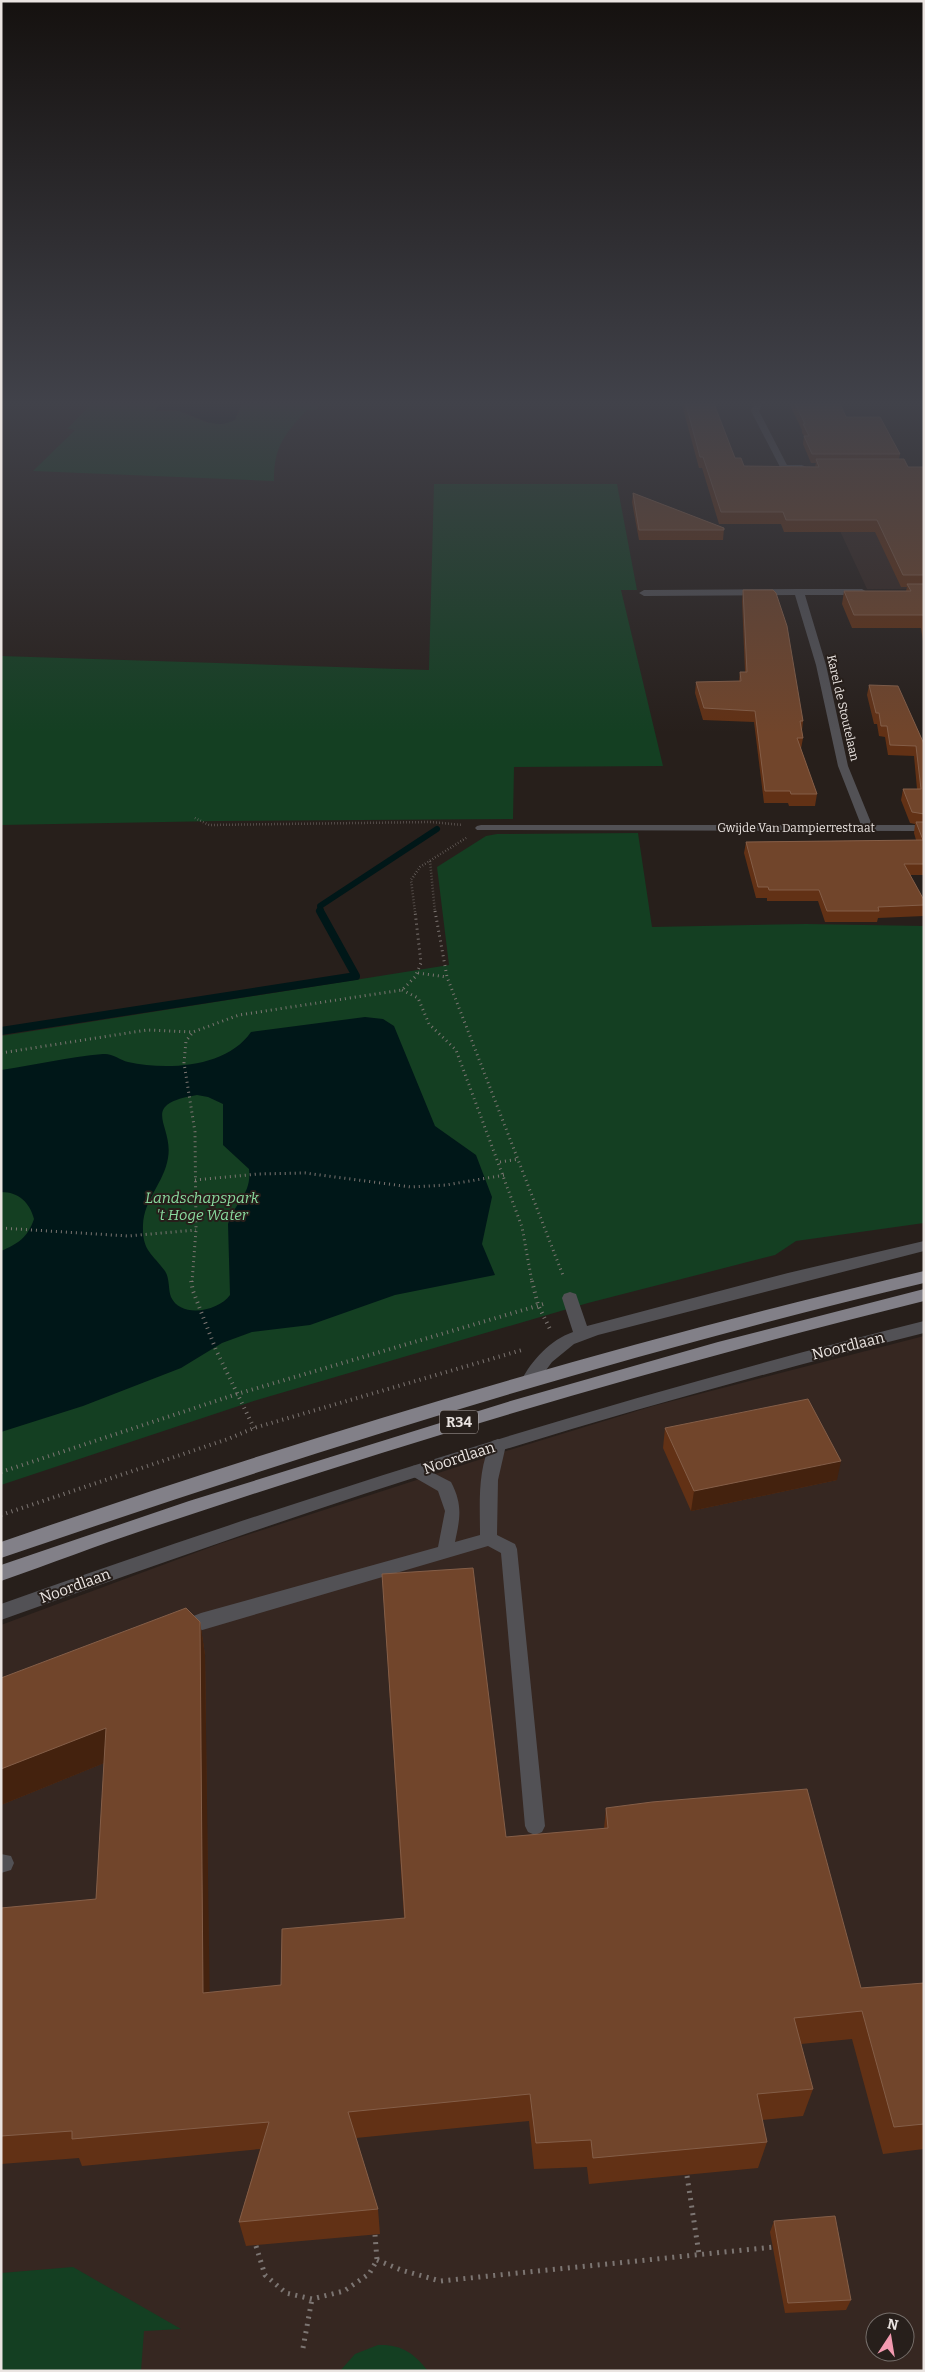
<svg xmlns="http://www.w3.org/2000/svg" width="925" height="2372" font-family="Bitter,serif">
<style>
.built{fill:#362721;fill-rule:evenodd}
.green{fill:#143f22}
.water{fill:#001718;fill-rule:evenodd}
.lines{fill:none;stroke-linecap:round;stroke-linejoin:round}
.stream-far1{stroke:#001718;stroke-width:6}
.stream{stroke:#001718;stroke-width:8}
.path-far3{stroke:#7c7572;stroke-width:2.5;stroke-dasharray:0.5 2.5;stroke-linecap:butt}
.path-far2{stroke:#7c7572;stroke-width:3;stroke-dasharray:1 4;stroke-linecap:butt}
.path-far1{stroke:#7c7572;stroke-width:4;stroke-dasharray:1 4.5;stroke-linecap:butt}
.path{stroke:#7c7572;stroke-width:5;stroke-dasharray:2 5.5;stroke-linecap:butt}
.service{fill:#525155;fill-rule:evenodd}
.minor{fill:#525155;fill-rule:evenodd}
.primary{fill:#828088;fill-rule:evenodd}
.wall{fill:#623115}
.shaded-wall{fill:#44220e}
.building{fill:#71452b;stroke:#845e48}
.labels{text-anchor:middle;stroke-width:4;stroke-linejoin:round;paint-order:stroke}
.far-street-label{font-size:12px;fill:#eae4e1;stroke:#271f1b}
.shield{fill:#271f1b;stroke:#b0a9a6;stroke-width:1}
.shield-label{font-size:14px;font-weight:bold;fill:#eae4e1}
.park-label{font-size:15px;font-style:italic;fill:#89da9e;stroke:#271f1b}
.street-label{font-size:15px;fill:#eae4e1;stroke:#271f1b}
</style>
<rect width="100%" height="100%" fill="#271f1b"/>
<path class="built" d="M924 471V589H867L826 501Z
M924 1336V2371H1V1625L219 1544 503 1452 653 1406ZM875 2322H905V2352H875Z"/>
<path class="green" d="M94 401H162L156 411H179L208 423 238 415 242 401H319L317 410H307C284 435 274 446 274 481L33 471 75 430 67 429Z
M434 484H617L637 590H621L663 766 514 767 513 819 219 821 1 825V656L429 670Z
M638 833 652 927 806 924 924 926V1223L796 1241 775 1255 588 1303 257 1400 1 1485V1036L449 965 437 867 486 836 497 834Z
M73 2267 181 2329 144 2331 141 2371H1V2273Z
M378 2345C401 2344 414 2353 428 2371H340L355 2354Z"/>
<path class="water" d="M162 401H242L235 420C214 431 198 416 179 411 171 409 163 410 155 411Z
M365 1017 383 1019 394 1026 435 1126 476 1155 492 1197 482 1244 495 1275 395 1295 310 1325 252 1332 222 1343 181 1368 83 1406 1 1432V1251C18 1244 28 1237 34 1219 30 1203 19 1192 1 1192V1070C35 1065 69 1057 103 1054 112 1053 120 1060 128 1062 168 1071 227 1067 251 1032ZM197 1095 208 1097 223 1104V1145L249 1169C252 1195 235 1201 228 1224L230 1295C219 1311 181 1319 171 1297 168 1289 170 1279 165 1271 152 1253 142 1251 143 1225 144 1199 164 1183 168 1158 174 1124 137 1105 197 1095Z"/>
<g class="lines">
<path class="stream-far1" d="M321 912 320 906 437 829"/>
<path class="stream" d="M1 1031 356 976 320 911"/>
<path class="path-far3" d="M195 818 209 825 431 822 463 825
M430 861 435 912
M415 912 411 880 420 867 466 838"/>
<path class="path-far2" d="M435 911 447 977 564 1278
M418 973 447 977
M402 990 418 998 429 1024 456 1050 522 1227 532 1282
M1 1053 147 1030 193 1032 239 1015 402 990 415 977 421 963 415 911
M500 1162 519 1159
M195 1180 258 1174 305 1173 411 1187 446 1185 505 1175
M1 1228 128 1236 196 1230
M192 1282 196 1230 195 1132 184 1063 186 1041 193 1032"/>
<path class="path-far1" d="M191 1281 193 1291 216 1350 254 1428
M532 1281 538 1305 550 1329
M1 1472 237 1394 547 1303
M1 1515 228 1439 254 1428 522 1350"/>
<path class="path" d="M687 2176 699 2254
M256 2246 265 2275 286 2293 312 2299 344 2291 369 2274 377 2260 375 2235
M377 2260 401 2270 440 2281 774 2247
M303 2348 312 2299"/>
<path class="service" d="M498 1439 504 1441 506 1445 498 1480 497 1535 515 1544 517 1549 545 1826 542 1832 535 1835 528 1832 525 1826 501 1553 488 1546 182 1636 176 1633 173 1628 176 1623 201 1613 438 1547 445 1511 438 1491 412 1476 410 1471 412 1466 418 1465 451 1482C463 1505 460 1518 455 1542L480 1535C480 1504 477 1469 492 1441Z
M1 1854 11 1856 14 1863 11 1870 1 1873Z"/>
<path class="minor" d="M755 401H763L759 411 787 465H802L806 467 805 469H781L751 411Z
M799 589H862L867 592 862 595H805L826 665 848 766 872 825H924V831L477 830 475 828 477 826 481 825H861L838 766 816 665 795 595 644 596 639 593 644 590Z
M924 1241V1251L598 1335 574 1344 552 1362 535 1385 529 1387 523 1385 521 1381C532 1360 550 1340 573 1332L562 1298 564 1294 570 1292 576 1294 587 1326 788 1273Z
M924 1321V1333C768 1372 614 1415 461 1463 306 1511 154 1566 1 1620V1604C305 1496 611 1399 924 1321Z"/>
<path class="primary" d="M924 1271V1283C611 1357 305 1454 1 1558V1542C304 1437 612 1345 924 1271Z
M924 1289V1301C662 1366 403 1443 147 1529 98 1545 50 1564 1 1581V1565L189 1501 514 1400 718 1342Z"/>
</g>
<path class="wall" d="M681 401H710L735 458 744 466 815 467 816 463H811L803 444 804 436 802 433V430L788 401H839L846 417 900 454 899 459 908 467H924V648L921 628H852L842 604 844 591H906L907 587H901L875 532H784L781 524H719L702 468H699Z
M633 493 724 528 723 540H639L632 502Z
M743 590 803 721 802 731 803 738 801 749 817 794 815 806H789L788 803H764L754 722 703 720 695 693 696 682 739 681 740 672H745L742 601Z
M869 685 924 744V875H910L924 900V916L878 918 877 922H825L818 901H767V898H756L744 853 746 842 916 840 914 833 915 824 910 823 901 800 903 789H917L914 756 888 755 885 737 879 736 877 724H874L867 695Z
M665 1428 837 1480 691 1511 663 1448Z
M382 1574 506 1837 604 1829 606 1808 861 1988 924 1983V2149L883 2154 852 2039 801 2044 813 2089 803 2116 762 2120 767 2142 758 2168 589 2184 587 2167 534 2169 529 2121 356 2138 378 2209 380 2234 246 2246 239 2222 260 2149 82 2166 79 2158 1 2164V1908L96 1899 104 1763 1 1805V1678L200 1622 205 1655 209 1993 281 1985 404 1918Z
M774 2221 851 2300 846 2310 785 2313 770 2232Z"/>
<path class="shaded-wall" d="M841 1461 837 1480 691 1511 694 1491Z
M200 1622 205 1655 210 2022 203 1993Z
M106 1728 114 1759 1 1805V1769Z"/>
<path class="building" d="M685 401H713L735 458H741L744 466 819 467 816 459H904L908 467H924V575H903L877 520H786L783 512H721L703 457H700Z
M794 401H839L846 417H880L900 454H812L804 436H809L803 424H805Z
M633 493 724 528V530H639Z
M907 584H924V618L923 615H854L844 591H911Z
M743 590H773L776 593 787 626 803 721H800L803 738H797L817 794H791L790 791H765L755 711 704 708 696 682 741 681 740 672H747Z
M869 685 898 686 924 744V814L912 812 903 789H921L916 746 890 745 887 726H881L879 713H876Z
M916 822H924V864H904L924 900V905L878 907 879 911H827L819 890H769L768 887H758L746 842 923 840Z
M808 1399 841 1461 694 1491 665 1428Z
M473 1568 506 1837 608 1828 606 1808 652 1802 807 1789 861 1988 924 1983V2124L894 2127 862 2011 794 2018 813 2089 757 2094 767 2142 593 2158 591 2140 536 2143 530 2094 348 2112 378 2209 239 2222 269 2122 72 2139V2131L1 2136V1908L96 1899 106 1728 1 1769V1678L186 1608 200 1622 203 1993 281 1985 282 1929 405 1918 382 1574Z
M835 2216 851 2300 788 2303 774 2221Z"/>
<linearGradient id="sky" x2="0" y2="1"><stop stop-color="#15110f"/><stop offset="0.55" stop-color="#41424a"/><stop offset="1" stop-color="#41424a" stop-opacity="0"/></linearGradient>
<rect width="925" height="733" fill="url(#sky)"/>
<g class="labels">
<g class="far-street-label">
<text transform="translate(843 708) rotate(77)" y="4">Karel de Stoutelaan</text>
<text x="796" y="832">Gwijde Van Dampierrestraat</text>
</g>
<rect class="shield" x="440" y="1410.5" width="38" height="23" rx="4"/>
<g class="shield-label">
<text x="459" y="1427">R34</text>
</g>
<g class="park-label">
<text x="202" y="1203">Landschapspark<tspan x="202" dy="17">'t Hoge Water</tspan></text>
</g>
<g class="street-label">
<text transform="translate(848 1346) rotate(-14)" y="5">Noordlaan</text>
<text transform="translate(459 1458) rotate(-18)" y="5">Noordlaan</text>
<text transform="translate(75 1586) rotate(-20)" y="5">Noordlaan</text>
</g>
</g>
<rect width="925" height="2372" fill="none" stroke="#eae4e1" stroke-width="5"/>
<g transform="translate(890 2337) rotate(12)"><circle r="24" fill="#271f1b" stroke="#756e6a"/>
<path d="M0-4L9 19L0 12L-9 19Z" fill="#f29ab0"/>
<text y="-8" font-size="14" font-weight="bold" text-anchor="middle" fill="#eae4e1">N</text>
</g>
</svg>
